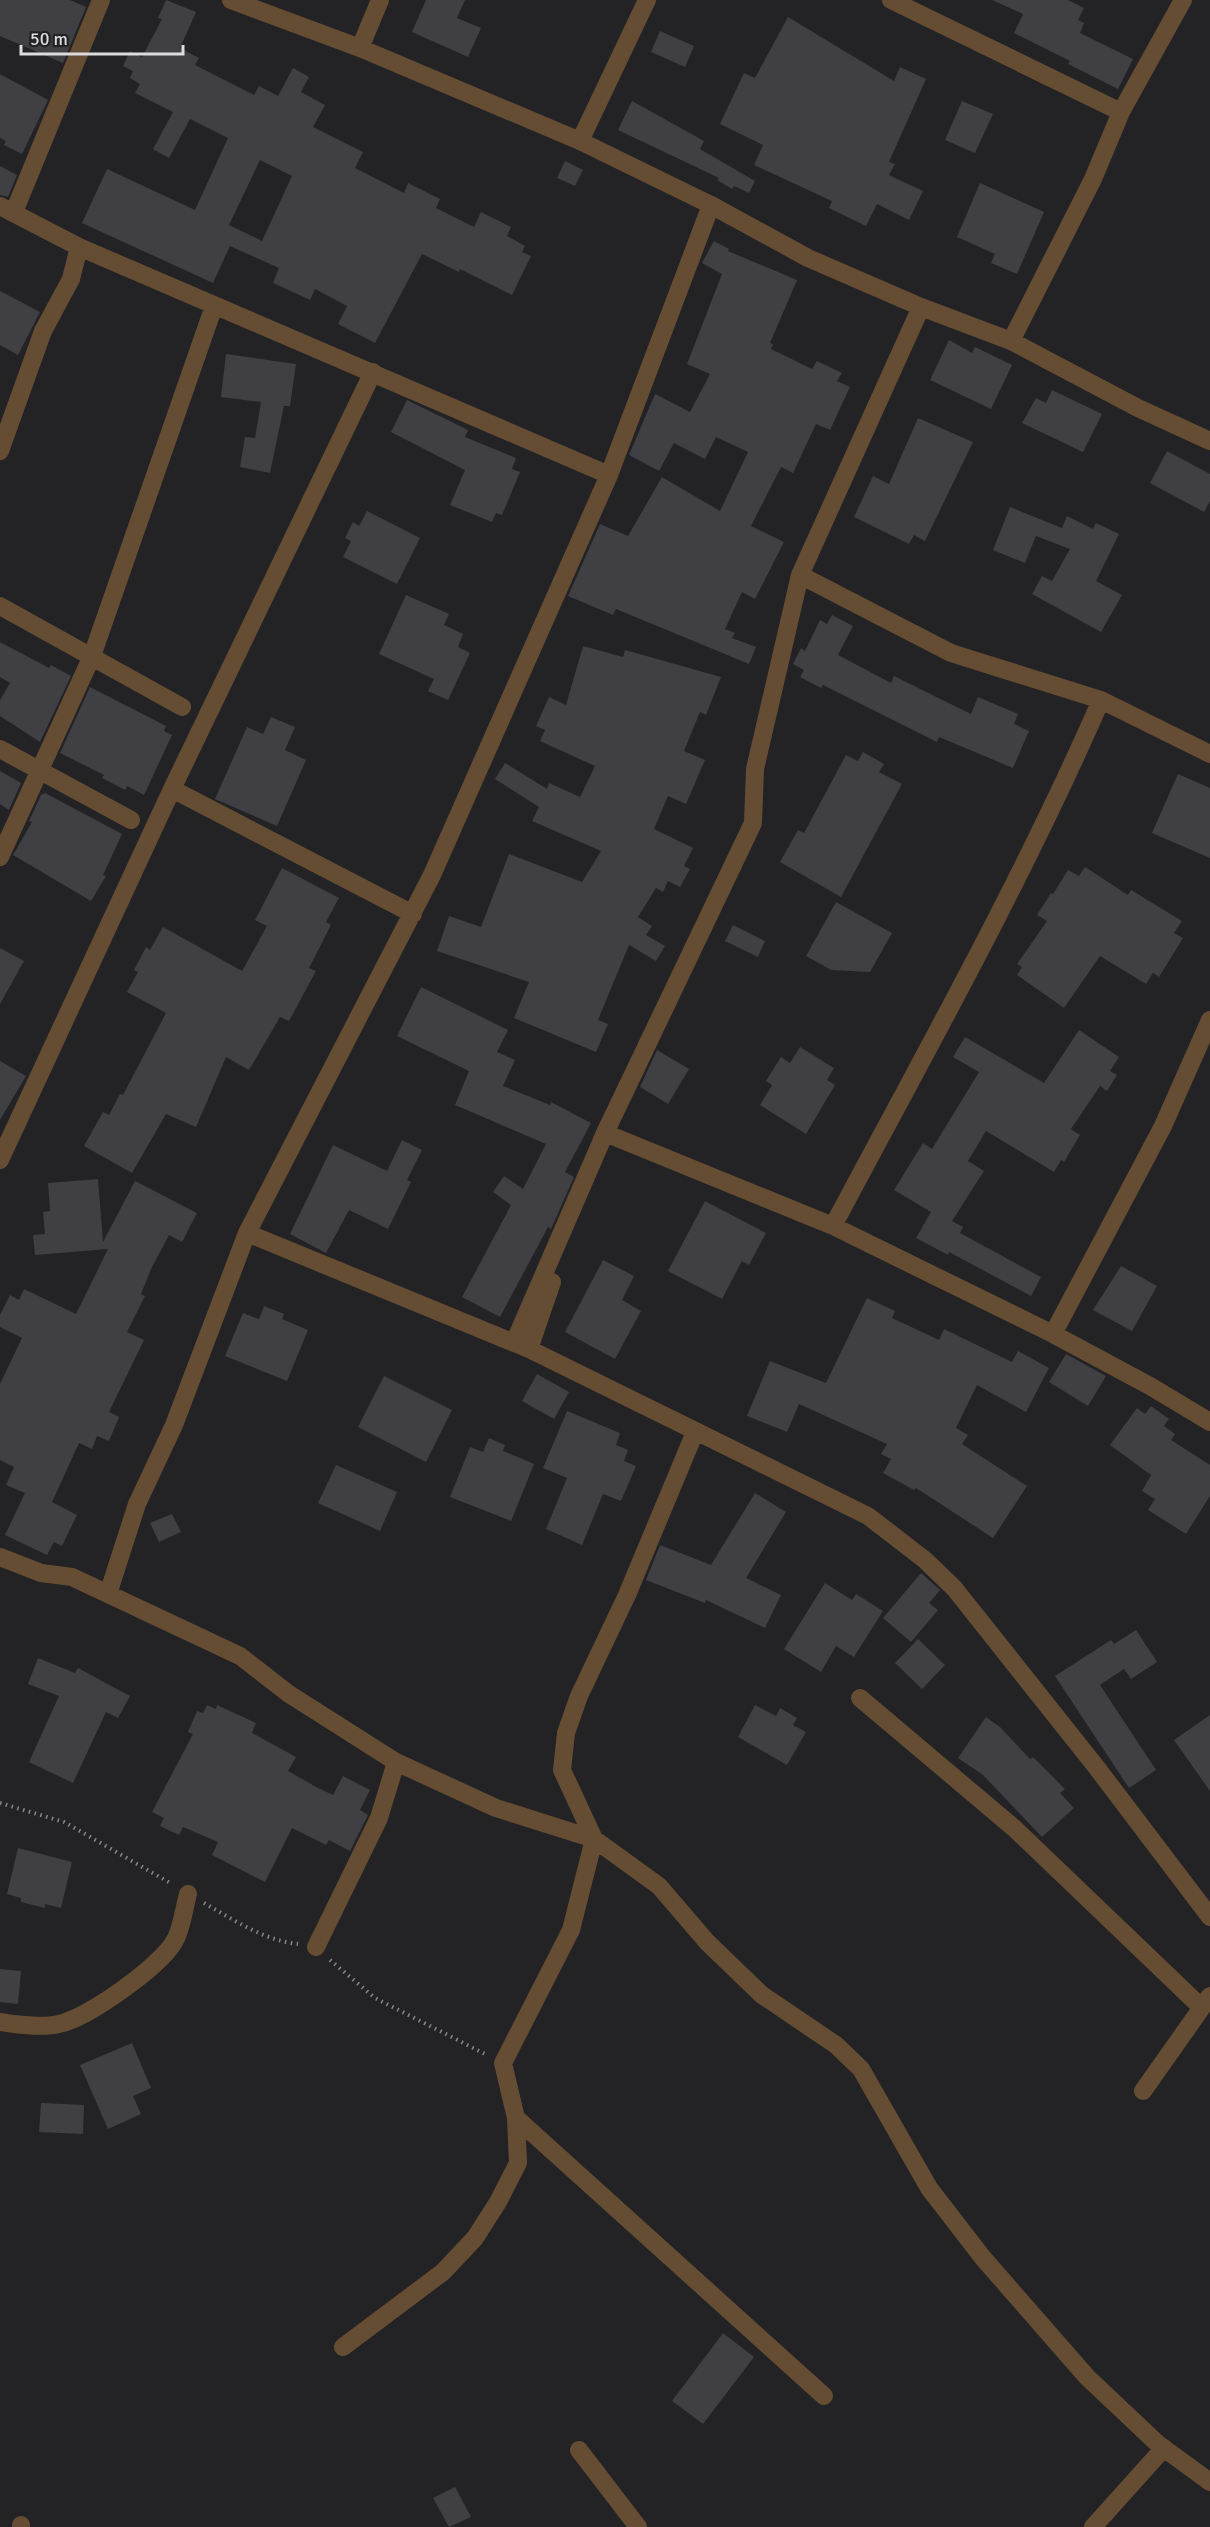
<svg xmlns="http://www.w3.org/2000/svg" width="1210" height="2527" font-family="Signika,sans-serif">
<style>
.building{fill:#403f43;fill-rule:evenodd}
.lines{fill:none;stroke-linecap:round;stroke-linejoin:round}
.path{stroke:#88878a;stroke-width:4;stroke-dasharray:1.5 4.5;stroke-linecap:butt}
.minor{stroke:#654d34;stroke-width:18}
</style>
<rect width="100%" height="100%" fill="#232225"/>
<path class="building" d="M0 0H70L86 7 63 63 0 36Z
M166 0 196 12 180 48 199 58 195 65 254 95 259 86 278 96 293 68 309 77 301 92 325 105 313 127 363 152 355 168 404 193 408 183 440 199 436 208 474 227 481 212 511 227 507 236 525 246 522 252 531 256 512 295 460 269 459 272 422 254 375 343 338 324 347 306 315 289 310 300 273 283 279 268 230 246 213 283 82 223 107 169 195 210 228 138 190 119 169 158 153 149 173 112 135 93 140 84 130 78 133 71 123 66 130 51 142 57 162 19 158 18ZM260 160 292 176 262 241 229 225Z
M426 0H465L457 18 481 28 468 57 412 32Z
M992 0H1068L1084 8 1078 20 1084 23 1080 33 1133 59 1118 89 1068 64 1070 61 1014 33 1023 14Z
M788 17 894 81 900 67 926 79 889 162 895 164 889 175 923 191 909 220 877 204 866 226 829 208 832 201 754 165 763 145 720 124 744 73 755 78Z
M660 31 694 46 685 67 651 52Z
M0 74 48 100 22 154 4 145 6 141 0 138Z
M632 101 704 141 700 149 755 181 749 193 734 186 732 189 717 180 719 178 618 130Z
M962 101 993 114 975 153 945 140Z
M565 161 583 170 575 186 557 178Z
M0 166 17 175 8 197 0 195Z
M980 183 1044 212 1017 274 991 263 995 254 957 237Z
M714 241 729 249 728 251 797 280 770 343 773 344 771 349 812 369 817 361 842 373 837 381 850 387 830 430 816 424 793 473 781 467 751 526 784 542 755 599 742 592 725 629 735 633 732 638 756 647 749 664 616 609 613 615 568 596 600 524 628 536 662 477 720 511 748 452 716 437 705 459 674 443 659 471 629 455 655 394 690 412 710 374 687 364 722 274 702 263Z
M0 291 40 312 18 355 0 345Z
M949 340 972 353 975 347 1012 365 991 409 930 380Z
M226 354 296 364 290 406H284L270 473 240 467 245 437 255 438 261 402 221 397Z
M1052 390 1102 414 1083 452 1022 423 1036 398 1046 403Z
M407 400 468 430 465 437 516 458 512 469 520 472 502 515 496 513 492 522 450 505 465 470 391 432Z
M918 418 973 442 925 541 914 535 909 544 854 517 873 476 889 484Z
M1167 451 1210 474V501L1204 512 1150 483Z
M1010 507 1062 528 1067 516 1093 529 1096 523 1119 534 1096 581 1122 595 1101 632 1032 594 1042 576 1052 581 1070 549 1036 536 1025 563 993 550Z
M367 511 420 538 397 584 343 557 351 541 345 538 353 522 359 526Z
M406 595 449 614 444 625 463 634 458 647 470 653 448 700 428 691 434 679 379 654Z
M832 615 853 626 838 655 891 683 894 676 971 714 978 697 1018 714 1014 724 1029 731 1013 768 939 737 937 742 823 685 821 688 800 677 804 670 793 664 801 648 805 651 820 620 827 624Z
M0 642 49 668 51 665 71 676 40 742 0 716V700L10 683 0 677Z
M583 646 623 657 625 650 721 677 706 715 700 712 684 751 705 760 686 804 668 796 654 829 693 848 684 866 690 869 680 887 668 881 663 892 656 888 638 917 652 926 646 935 665 946 656 961 629 945 598 1020 608 1024 596 1052 514 1018 529 982 437 951 449 916 481 927 509 854 582 882 601 851 532 821 539 807 495 779 505 763 547 789 549 783 580 797 595 766 540 741 545 730 536 726 549 697 566 705Z
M90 687 166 726 164 731 172 735 144 795 127 786 125 790 102 778 104 775 60 753Z
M271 717 295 727 285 750 306 760 277 826 215 799 247 727 263 734Z
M863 752 884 764 879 772 902 784 841 897 780 862 798 830 804 833 846 755 858 761Z
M0 771 21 783 9 810 0 804Z
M1178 774 1210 788V858L1152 833Z
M45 793 122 834 103 875 106 876 91 901 13 855 32 822 29 821 41 795Z
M1085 867 1128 895 1131 890 1182 921 1174 933 1183 938 1159 977 1153 973 1146 984 1100 956 1064 1008 1017 975 1022 967 1017 964 1047 921 1037 915 1051 893 1053 894 1068 870 1079 876Z
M282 868 339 898 326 922 331 925 309 968 316 971 289 1021 280 1017 249 1070 226 1057 196 1127 166 1114 132 1173 84 1146 103 1112 109 1115 120 1094 123 1095 166 1013 127 992 138 972 134 970 146 947 150 950 163 927 242 971 267 926 255 920Z
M836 902 892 933 870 972 831 970 806 956Z
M733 925 765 941 758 957 725 941Z
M0 948 24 961 0 1004Z
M421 987 508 1030 497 1052 515 1060 503 1086 550 1105 551 1102 591 1123 565 1172 574 1177 551 1229 548 1227 500 1317 462 1297 511 1205 493 1192 504 1176 523 1189 546 1144 455 1105 469 1071 397 1036Z
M1079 1030 1119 1057 1110 1071 1117 1075 1107 1091 1100 1086 1071 1129 1080 1135 1064 1162 1061 1160 1054 1172 986 1131 968 1161 984 1171 952 1221 963 1227 960 1233 1041 1277 1031 1296 949 1252 948 1255 916 1238 931 1212 894 1190 923 1143 932 1149 979 1072 953 1057 965 1037 1044 1083Z
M800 1047 834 1068 827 1080 835 1085 806 1134 760 1105 772 1085 766 1081 781 1057 790 1063Z
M657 1050 689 1069 668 1104 640 1087Z
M0 1061 26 1076 0 1120Z
M402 1140 422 1150 407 1180 411 1182 388 1229 349 1210 326 1253 290 1234 333 1145 387 1171Z
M98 1179 103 1242 135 1181 197 1213 182 1242 169 1235 151 1269 141 1294 145 1296 127 1332 144 1340 109 1412 119 1417 109 1441 97 1436 92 1449 79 1443 52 1502 77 1515 62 1546 54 1542 47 1555 5 1535 25 1493 6 1485 14 1467 0 1460V1384L22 1338 0 1327V1315L10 1295 19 1300 24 1289 76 1314 108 1249 35 1255 33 1235 45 1234 43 1212 50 1211 48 1183Z
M705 1201 766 1233 749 1265 742 1261 722 1299 668 1271Z
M603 1260 634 1276 622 1300 641 1311 615 1359 565 1332Z
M1121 1266 1157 1286 1132 1331 1093 1310Z
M867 1298 895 1311 892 1318 939 1340 944 1329 1012 1362 1018 1351 1049 1368 1026 1412 977 1385 956 1428 968 1435 962 1444 1027 1486 993 1538 916 1488 914 1490 883 1473 891 1459 881 1454 887 1444 799 1404 787 1432 747 1416 770 1361 826 1383Z
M264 1306 284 1314 282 1319 308 1330 287 1381 225 1356 243 1313 259 1319Z
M1066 1354 1106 1376 1088 1406 1049 1382Z
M537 1374 569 1392 554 1419 522 1401Z
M384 1376 452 1410 426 1462 358 1427Z
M1151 1406 1169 1419 1164 1426 1175 1434 1171 1440 1210 1465V1496L1186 1534 1148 1510 1155 1499 1142 1491 1151 1475 1110 1445 1137 1408 1145 1414Z
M567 1411 620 1433 616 1445 628 1450 624 1461 636 1466 621 1501 603 1494 582 1545 546 1529 567 1478 543 1468Z
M489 1438 505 1445 503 1451 534 1464 511 1521 450 1497 470 1447 483 1452Z
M336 1465 397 1492 380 1531 318 1503Z
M755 1493 786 1512 746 1578 781 1595 765 1628 706 1600 705 1603 646 1580 660 1545 711 1565Z
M172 1514 181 1532 159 1542 150 1523Z
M921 1573 940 1590 929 1603 938 1610 911 1642 883 1618Z
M825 1583 852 1600 856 1594 883 1611 854 1657 836 1646 821 1672 784 1649Z
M1136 1630 1157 1662 1131 1679 1124 1669 1100 1685 1156 1770 1129 1788 1055 1676 1111 1640 1114 1644Z
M918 1639 945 1665 922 1689 895 1663Z
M38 1658 75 1673 78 1668 130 1696 118 1718 106 1712 73 1783 29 1762 59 1696 28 1684Z
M207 1705 216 1709 217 1705 256 1723 252 1733 296 1757 288 1771 318 1788 333 1795 343 1776 370 1790 360 1810 368 1815 350 1851 329 1840 326 1845 292 1828 265 1882 212 1855 218 1842 183 1827 179 1835 160 1826 164 1818 152 1812 193 1734 188 1732 197 1711 203 1713Z
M755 1705 776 1716 780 1708 797 1718 793 1725 806 1732 787 1765 738 1737Z
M1210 1715V1791L1174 1740Z
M986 1717 1000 1727 1030 1759 1033 1757 1065 1789 1060 1793 1074 1808 1042 1837 983 1775 958 1758Z
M18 1848 72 1862 61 1908 45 1904V1908L21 1902V1898L7 1894Z
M0 1969 21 1971 18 2004 0 2002Z
M132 2043 151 2088 133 2096 141 2114 108 2129 80 2065Z
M41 2103 84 2105 83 2134 39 2132Z
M723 2333 754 2357 703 2424 672 2401Z
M455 2487 471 2517 449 2527 433 2498Z"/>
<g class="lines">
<path class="path" d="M0 1803 64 1822 172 1884
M204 1903C234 1920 263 1940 298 1944
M330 1960 375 1998 487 2055"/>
<path class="minor" d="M231 0 360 48 380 0
M891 0 1121 112
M360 48 580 141 711 205 808 258 921 307 1011 341 1138 408 1210 441
M580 141 647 0
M0 206 79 247 609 475
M14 212 101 0
M1011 341 1093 179 1121 112 1183 0
M0 451 43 331 71 279 79 247
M800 575 951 653 1101 700 1210 754
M0 606 182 707
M0 749 131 820
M172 789 413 914
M0 857 92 656 214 306
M601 1142 605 1133 833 1226 1053 1334 1150 1386 1210 1422
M0 1160 172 789 373 372
M833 1226C925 1053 1022 881 1101 700
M247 1233 529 1349 868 1516 925 1560 954 1588 1097 1768 1210 1917
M1053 1334 1163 1126 1210 1020
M514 1343 605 1133 753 823 755 769 800 575 921 307
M529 1349 552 1282
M0 1557 41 1573 72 1577 240 1656 289 1694 396 1762 496 1808 594 1839 659 1886 707 1942 762 1995 836 2045 861 2069 929 2188 983 2258 1087 2377 1158 2444 1210 2482
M108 1594 137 1504 174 1425 247 1233 432 875 609 475 711 205
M860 1698 1014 1828 1201 2007
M316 1947 379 1818 396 1762
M0 2022C18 2025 41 2028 59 2024 88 2018 159 1967 174 1942 182 1929 184 1908 188 1894
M1143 2091 1210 1996
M516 2118 824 2396
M343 2347 443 2272 475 2238 498 2202 518 2163 516 2118 503 2063 571 1930 594 1839 562 1770 566 1733 579 1696 627 1595 695 1432
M579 2450 638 2527
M21 2525V2527
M1093 2527 1164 2448"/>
</g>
<path d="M21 45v9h162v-9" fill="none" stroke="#dcdcde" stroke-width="3"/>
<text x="30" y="45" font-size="18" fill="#dcdcde" stroke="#232225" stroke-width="4.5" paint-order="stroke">50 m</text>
</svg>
